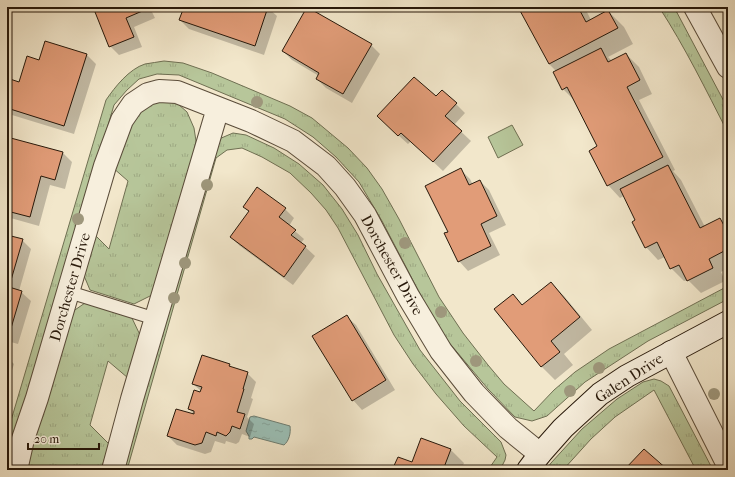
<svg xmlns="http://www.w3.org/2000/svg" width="735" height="477" font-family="'IM FELL French Canon',serif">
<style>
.grass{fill:url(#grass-tufts);stroke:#6f6f52}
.park{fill:#b7c69a;stroke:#6f6f52}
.water{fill:url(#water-ripples);stroke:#6d7d72}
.shadow{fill:#0003}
.building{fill:#e19c78;stroke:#27180a}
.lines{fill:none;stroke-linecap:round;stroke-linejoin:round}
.lane-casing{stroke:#5a4c3a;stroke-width:14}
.street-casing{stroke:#5a4c3a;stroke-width:24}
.secondary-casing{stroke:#27180a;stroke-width:24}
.lane{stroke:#f7efdd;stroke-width:12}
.street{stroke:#f7efdd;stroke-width:22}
.secondary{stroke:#f7efdd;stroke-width:22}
.tree{fill:#9e977c}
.labels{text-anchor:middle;stroke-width:3;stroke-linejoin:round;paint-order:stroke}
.street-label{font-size:15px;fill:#27180a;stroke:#f7efdd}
</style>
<defs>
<pattern id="grass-tufts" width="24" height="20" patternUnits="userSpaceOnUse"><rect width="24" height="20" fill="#b7c69a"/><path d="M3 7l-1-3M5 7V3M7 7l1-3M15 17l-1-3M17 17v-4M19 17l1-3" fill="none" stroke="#9da983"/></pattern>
<pattern id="water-ripples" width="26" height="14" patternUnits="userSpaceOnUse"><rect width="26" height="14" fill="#9bc0b7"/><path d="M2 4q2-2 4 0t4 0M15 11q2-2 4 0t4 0" fill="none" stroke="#86a49c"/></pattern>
</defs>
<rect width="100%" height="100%" fill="#f2e7cb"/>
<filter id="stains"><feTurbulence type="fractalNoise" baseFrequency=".005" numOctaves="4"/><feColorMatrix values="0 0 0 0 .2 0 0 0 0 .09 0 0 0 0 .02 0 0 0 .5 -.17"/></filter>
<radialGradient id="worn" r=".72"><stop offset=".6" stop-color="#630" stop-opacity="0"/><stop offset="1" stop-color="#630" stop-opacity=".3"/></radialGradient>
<path class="grass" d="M659 7H674L728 109V133C706 90 685 47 659 7Z
M164 61 183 63 212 73 290 106 312 118 348 148 367 168 382 189 399 219 439 297 463 333 488 365 504 384 534 411 554 390 575 372 609 349 728 286V299L648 341 585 382 547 416 532 421 515 417 488 389 446 339 429 311 382 221 359 182 336 157 313 137 285 119 179 75 157 74 139 79 127 90 114 105 7 469V434L106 100C115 87 129 69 145 64 151 63 158 62 164 61Z
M166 100 178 104 187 112 194 128 196 141 194 157 154 294 134 304 90 290 82 271 93 233 109 249 128 181 112 167 140 107Z
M233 133 246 135 274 148 299 164 323 185 342 209 358 235 377 274 420 350 460 401 501 442 506 455 505 460 500 470H488L497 457 464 426 436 394 413 364 394 335 338 228 326 210 311 193 290 173 262 157 242 148 227 150 216 158 127 470H117L219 139Z
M85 303 131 316 140 335 128 378 108 361 90 425 109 444 101 470H22L69 314Z
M654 379 661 381 669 386 713 470H696L654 390 615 417 591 439 563 470H546L551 463 582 429 617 399 643 382Z"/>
<path class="park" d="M512 125 523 145 498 158 488 137Z"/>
<path class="water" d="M254 416 290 426C291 433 289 441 284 445L254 437 252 439H249V436L246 431 250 417Z"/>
<path class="shadow" d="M94 7H165L152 12 155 18 134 27 142 47 119 55 110 46Z
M185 7H267L277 16 264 55 189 29 180 20Z
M519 7H592L586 10 591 20 608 11 624 27 633 44 608 57 612 61 626 54 639 67 652 94 639 100 675 170 673 171 681 180 705 227 720 219 728 227V268L721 272 725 281 701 293 688 280 684 281 671 268 665 257 658 260 646 247 637 220 624 196 620 198 608 185 598 147 575 101 563 89 557 72 549 64Z
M371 45 380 54 352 103 326 88 317 79 319 76 292 60 283 51Z
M87 55 96 64 74 134 12 115 7 110V91L20 83 40 61Z
M436 98 456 104 465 113 454 125 471 141 443 171 411 141 408 144 388 126Z
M7 138 63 153 72 162 65 189 50 185 39 226 7 217Z
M461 170 470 179 473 185 480 181 489 190 506 225 489 233 500 255 468 271 459 261 449 232Z
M244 207 285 209 294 218 289 226 304 239 301 243 315 256 293 285 240 246 231 237 249 212Z
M7 236 22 240 31 249 19 291 21 292 31 301 18 344 7 341Z
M551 283 564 296 592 330 564 354 573 365 555 380 542 367 495 310 513 295 523 306Z
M346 316 356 325 395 390 362 410 353 400 313 336Z
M7 357 14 364 7 386Z
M229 364 233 369 247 373 256 382 251 398 253 399 247 417 254 424 250 437 242 434 239 442 236 444 226 441 225 444 215 441 211 452 205 454 177 445 168 436 196 416 189 409 201 391 193 384Z
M451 450 464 463 461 470H394Z"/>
<path class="building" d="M93 7H146L147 9 126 18 134 37 109 47Z
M184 7H268L255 46 179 20Z
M307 7 372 44 343 94 316 79 319 73 282 51Z
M518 7H578L586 22 608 10 618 28 549 64Z
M45 41 87 54 64 126 7 108V88L10 79 19 82 27 56 39 60Z
M601 48 608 62 626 53 640 80 627 87 663 157 607 186 589 151 597 146 567 87 562 90 553 72Z
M414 77 436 96 442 90 457 103 445 116 462 131 433 162 401 133 398 136 377 116Z
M7 137 63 152 55 180 41 176 30 217 7 211Z
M668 165 700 228 720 218 728 233V249L709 259 713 268 687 281 679 265 670 269 657 242 645 248 632 222 635 220 620 189Z
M461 168 469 185 480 180 497 216 481 224 491 246 458 262 444 233 448 232 425 186Z
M257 187 286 208 279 217 296 230 291 235 306 246 284 277 230 237 249 211 243 207Z
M7 235 23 239 9 287 22 291 9 335H7Z
M551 282 580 317 551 341 560 352 541 367 494 309 513 294 522 305Z
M347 315 386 380 352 401 312 336Z
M202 355 230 364 229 366 248 372 243 389H244L237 412 245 414 240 429 232 426 230 432 226 436 217 432 216 436 206 432 202 443 195 445 167 436 176 409 194 414V411L188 409 194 390 200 392 202 387 192 384Z
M421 438 451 449 443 470H392L398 457 412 462Z
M644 449 668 470H624Z"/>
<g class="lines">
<g class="lane-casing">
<path id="lane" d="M69 292 156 319"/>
</g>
<g class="street-casing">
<path id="street" d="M695 7 728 67
M671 352 728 465
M16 470 23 439 37 398 105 166 122 120 133 104 148 94 159 91 177 92 251 121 293 141 326 166 345 187 365 215 408 296 441 351 474 393 508 428 540 454
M113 470 132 399 218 108"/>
</g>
<g class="secondary-casing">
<path id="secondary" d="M528 470 540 454 563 428 600 394 627 376 728 322"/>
</g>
<use href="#lane" class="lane"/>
<use href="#street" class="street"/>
<use href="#secondary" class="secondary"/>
</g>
<g class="tree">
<circle cx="257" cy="102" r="6"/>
<circle cx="207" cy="185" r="6"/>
<circle cx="78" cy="219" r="6"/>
<circle cx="405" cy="243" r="6"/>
<circle cx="185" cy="263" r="6"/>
<circle cx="174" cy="298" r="6"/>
<circle cx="441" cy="312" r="6"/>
<circle cx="476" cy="361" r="6"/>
<circle cx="599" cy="368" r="6"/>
<circle cx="570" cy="391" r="6"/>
<circle cx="714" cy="394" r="6"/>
</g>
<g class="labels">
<g class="street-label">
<text transform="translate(392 265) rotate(61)" y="5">Dorchester Drive</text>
<text transform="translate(70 287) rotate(-74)" y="5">Dorchester Drive</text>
<text transform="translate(629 378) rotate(-33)" y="5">Galen Drive</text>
</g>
</g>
<rect width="735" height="477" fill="none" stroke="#f2e7cb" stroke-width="24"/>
<rect x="8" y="8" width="719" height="461" fill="none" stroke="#27180a" stroke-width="2"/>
<rect x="12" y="12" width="711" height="453" fill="none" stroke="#27180a"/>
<path d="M28 443v6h71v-6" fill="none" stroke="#27180a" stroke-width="2"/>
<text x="34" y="443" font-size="12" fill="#27180a" stroke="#f7efdd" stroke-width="3" paint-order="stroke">20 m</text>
<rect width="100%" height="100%" filter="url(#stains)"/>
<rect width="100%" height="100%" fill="url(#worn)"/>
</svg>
